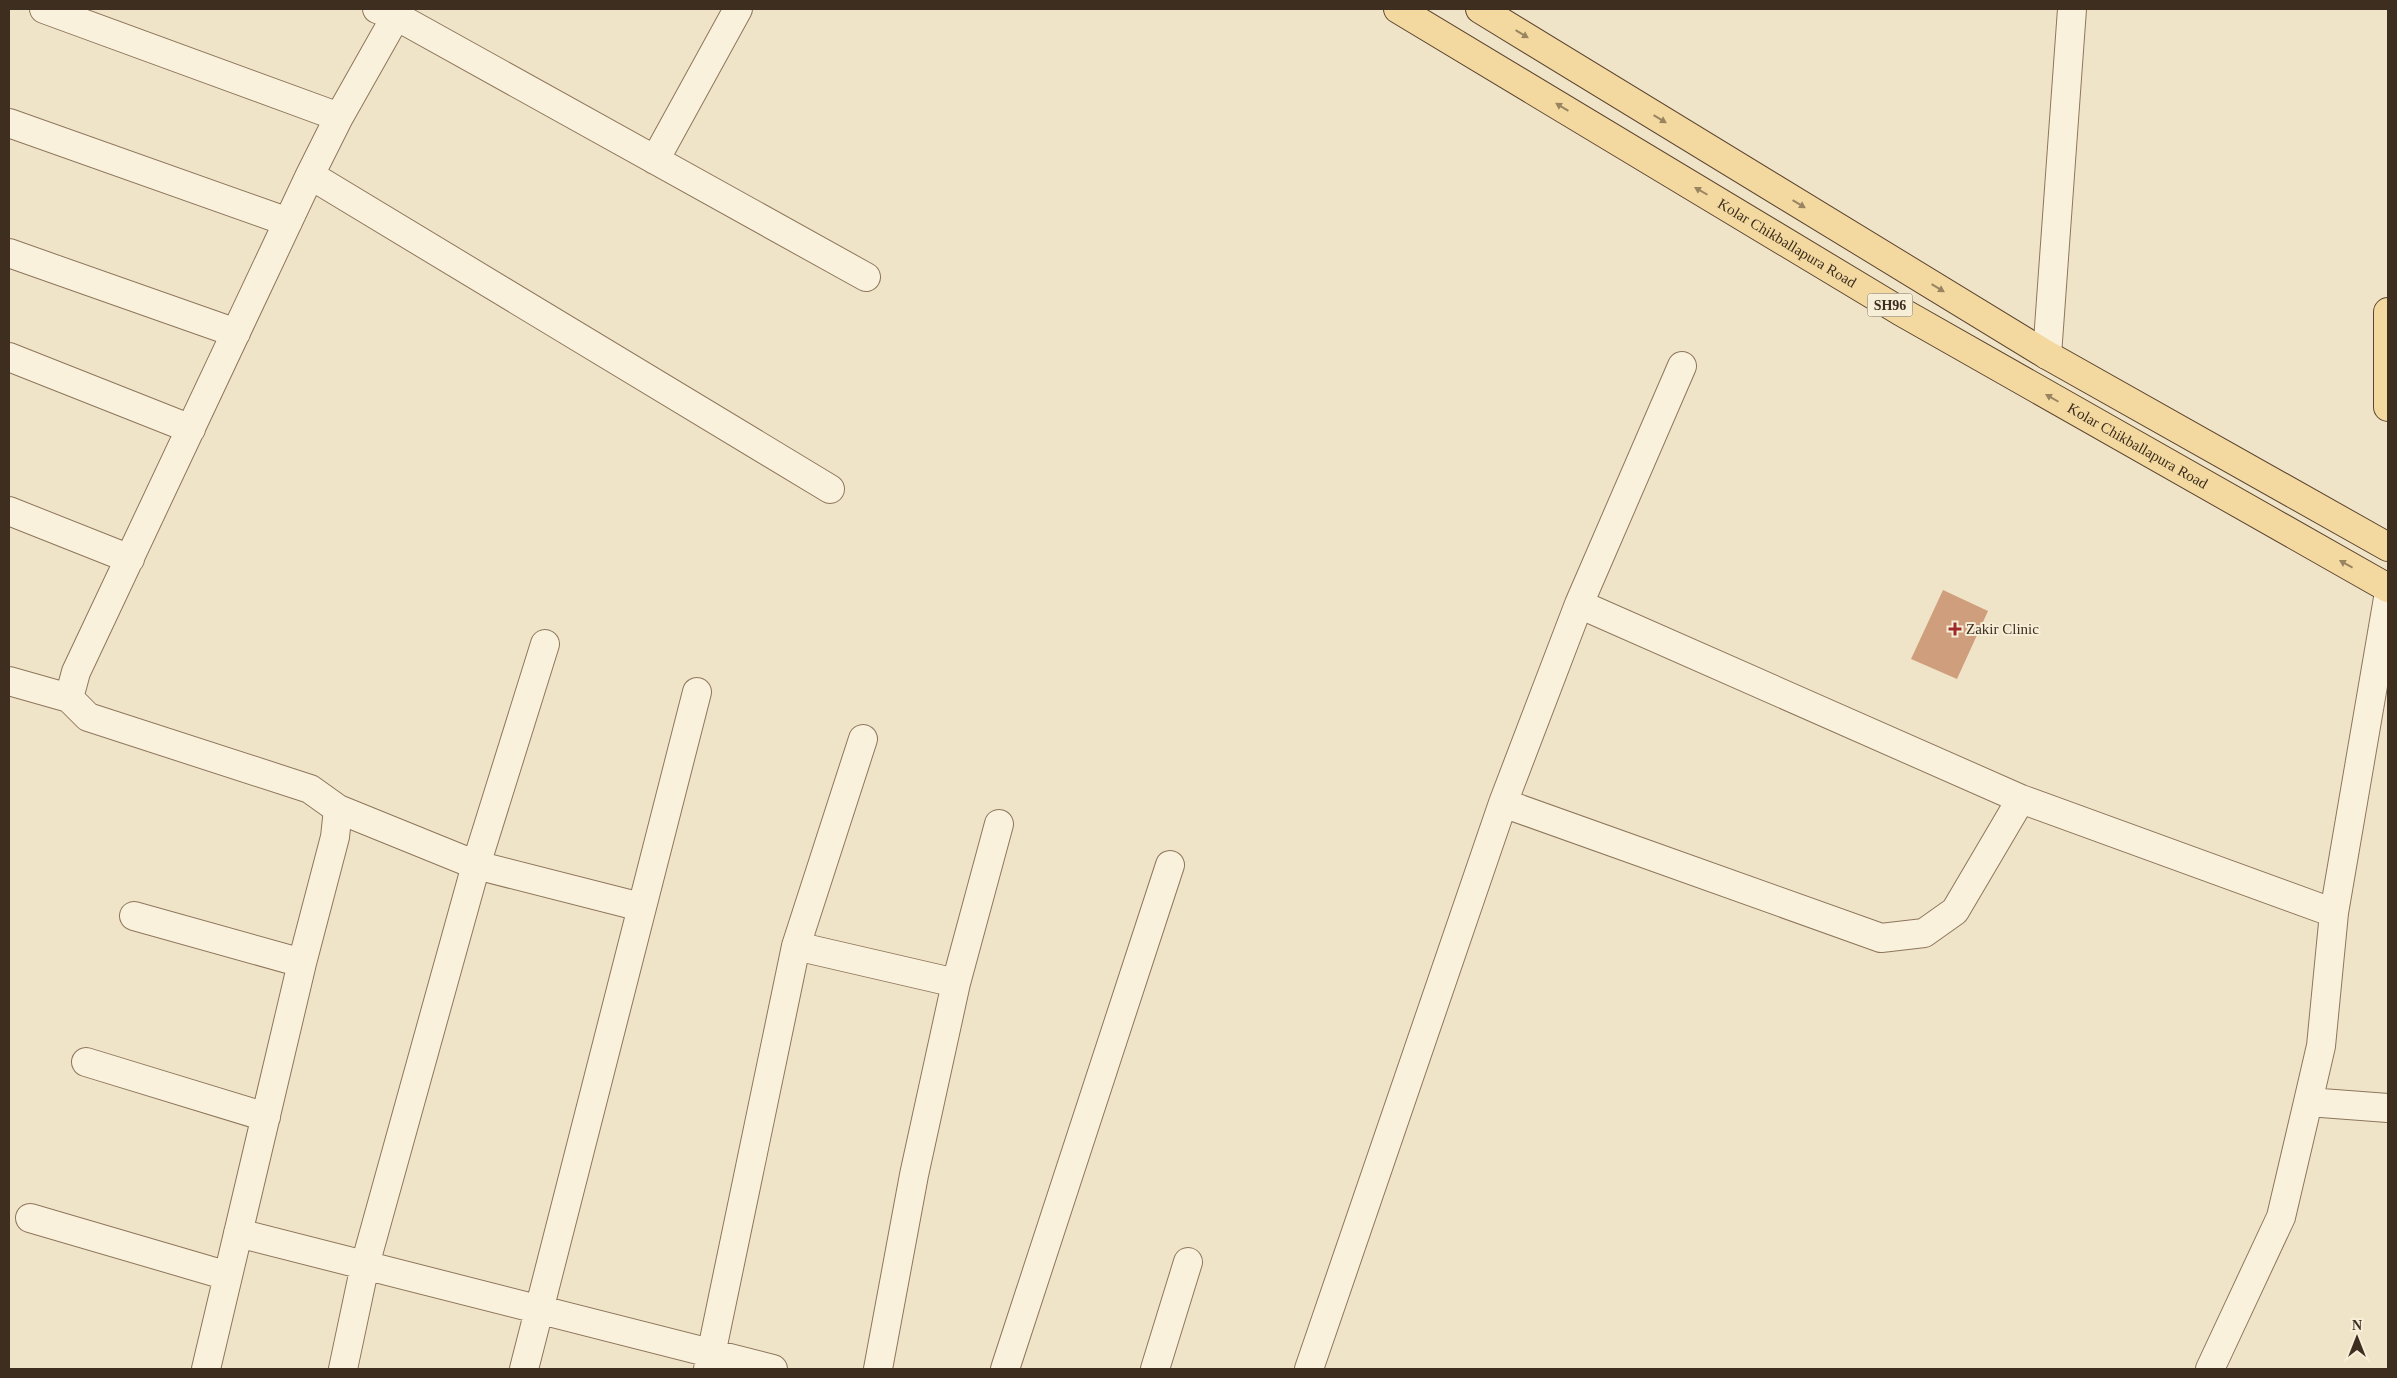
<svg xmlns="http://www.w3.org/2000/svg" width="2397" height="1378" font-family="'Times New Roman',serif">
<style>
.building{fill:#cf9f7d}
.lines{fill:none;stroke-linecap:round;stroke-linejoin:round}
.minor-casing{stroke:#8d765c;stroke-width:30}
.major-casing{stroke:#5b4430;stroke-width:30}
.minor{stroke:#faf1dc;stroke-width:28}
.major{stroke:#f3d9a0;stroke-width:28}
.oneway{fill:#988460}
.poi-dot{fill:#9e2a2b;stroke:#f7eed8;stroke-width:2}
.labels{text-anchor:middle;stroke-width:4;stroke-linejoin:round;paint-order:stroke}
.shield{fill:#f7eed8;stroke:#756857;stroke-width:1}
.shield-label{font-size:14px;font-weight:bold;fill:#3d2e20}
.street-label{font-size:15px;fill:#3d2e20;stroke:#f7eed8}
.poi-label{font-size:15px;fill:#3d2e20;stroke:#f7eed8;text-anchor:start}
</style>
<rect width="100%" height="100%" fill="#f0e4c8"/>
<path class="building" d="M1943 590 1988 611 1957 679 1911 659Z"/>
<g class="lines">
<g class="minor-casing">
<path id="minor" d="M44 9 339 117
M377 9 396 16 866 277
M9 123 288 222
M655 160 738 9
M310 175 830 489
M9 253 236 333
M2047 355 2072 9
M9 357 191 429
M9 511 130 559
M1579 604 2021 799 2334 913
M9 681 69 698
M1503 803 1881 938 1924 933 1955 911 2021 799
M338 809 476 865 641 907
M134 916 302 963
M796 946 956 983
M86 1062 266 1117
M2308 1102 2388 1108
M30 1218 228 1276
M238 1233 773 1369
M206 1369 302 963 335 837 338 809 310 789 88 717 69 698 76 672 310 175 339 117 400 9
M343 1369 365 1265 476 865 545 644
M524 1369 697 692
M708 1369 796 946 863 739
M878 1369 914 1175 956 983 999 824
M1005 1369 1170 865
M1155 1369 1188 1262
M1309 1369 1503 803 1579 604 1682 366
M2210 1369 2281 1217 2308 1102 2321 1046 2334 913 2388 598"/>
</g>
<g class="major-casing">
<g id="major">
<path id="s1" d="M1398 9 1900 311 2388 588"/>
<path d="M1480 9 2047 355 2388 547"/>
<path d="M2388 312V407"/>
</g>
</g>
<use href="#minor" class="minor"/>
<use href="#major" class="major"/>
</g>
<defs><path id="oneway-solid" d="M-6-.8H1V-3.2L6.5 0L1 3.2V.8H-6Z" transform="scale(1.25)"/></defs>
<g class="oneway">
<use href="#oneway-solid" transform="translate(1522 34) rotate(31)"/>
<use href="#oneway-solid" transform="translate(1562 107) rotate(-149)"/>
<use href="#oneway-solid" transform="translate(1660 119) rotate(31)"/>
<use href="#oneway-solid" transform="translate(1701 191) rotate(-150)"/>
<use href="#oneway-solid" transform="translate(1799 204) rotate(31)"/>
<use href="#oneway-solid" transform="translate(1938 288) rotate(31)"/>
<use href="#oneway-solid" transform="translate(2052 398) rotate(-150)"/>
<use href="#oneway-solid" transform="translate(2346 564) rotate(-151)"/>
</g>
<path class="poi-dot" d="M1952.5 621.5h5v5h5v5h-5v5h-5v-5h-5v-5h5z"/>
<g class="labels">
<rect class="shield" x="1867.5" y="293.5" width="45" height="23" rx="4"/>
<g class="shield-label">
<text x="1890" y="310">SH96</text>
</g>
<g class="street-label">
<text dy="5" stroke="none"><textPath href="#s1" startOffset="454">Kolar Chikballapura Road</textPath></text>
<text dy="5" stroke="none"><textPath href="#s1" startOffset="859">Kolar Chikballapura Road</textPath></text>
</g>
<g class="poi-label">
<text x="1966" y="634">Zakir Clinic</text>
</g>
</g>
<rect width="2397" height="1378" fill="none" stroke="#3d2e20" stroke-width="20"/>
<g transform="translate(2357 1338)" stroke="#f7eed8" stroke-width="4" paint-order="stroke">
<path d="M0-4L9 19L0 12L-9 19Z" fill="#3d2e20"/>
<text y="-8" font-size="14" font-weight="bold" text-anchor="middle" fill="#3d2e20">N</text>
</g>
</svg>
